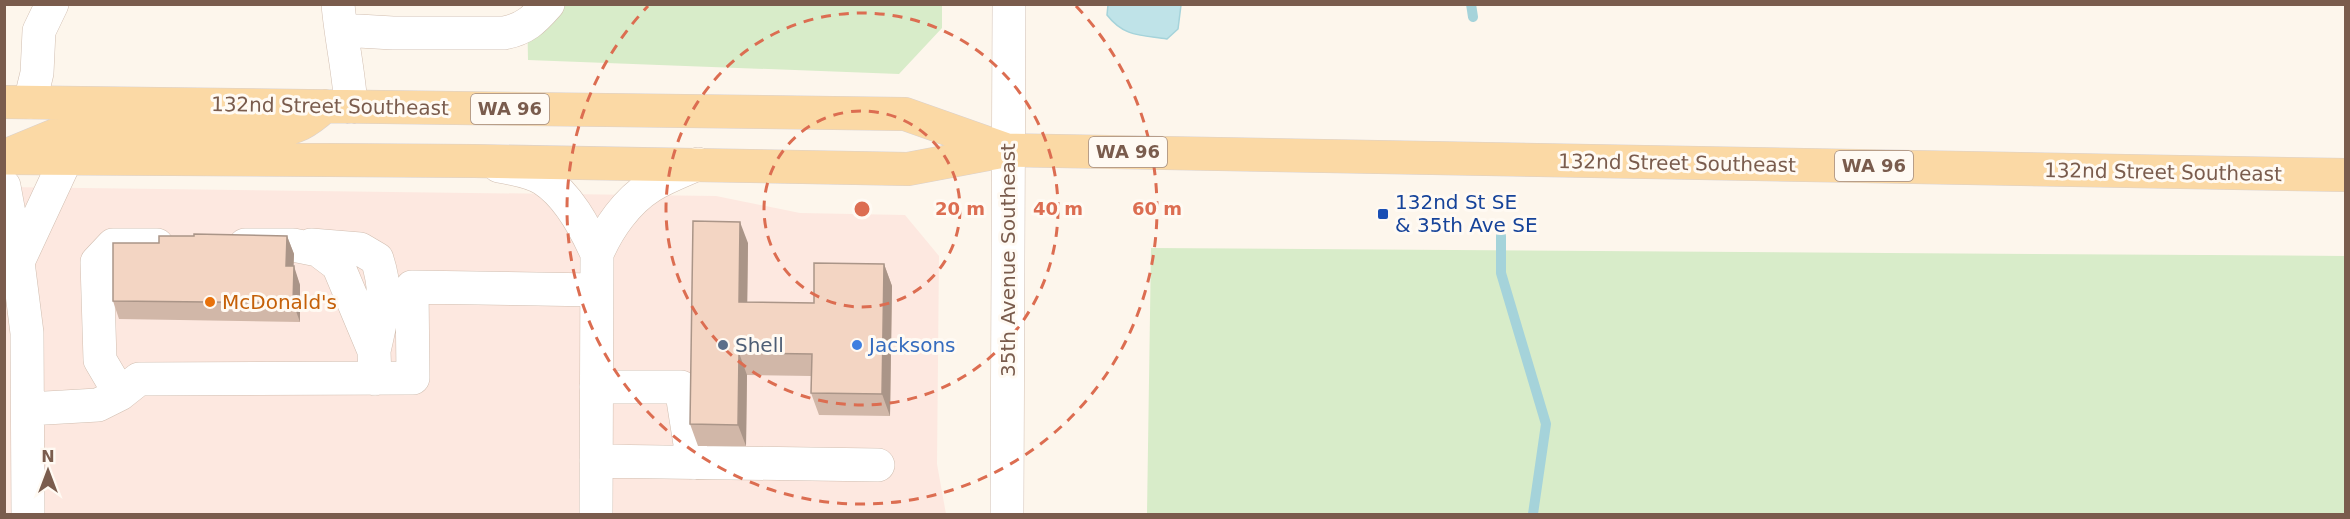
<svg xmlns="http://www.w3.org/2000/svg" width="2350" height="519" font-family="'DejaVu Sans',sans-serif">
<style>
.commercial{fill:#fde8e0}
.green{fill:#d8ecc9}
.water{fill:#bfe3e8;stroke:#a5d3da;stroke-width:1.5}
.lines{fill:none;stroke-linecap:round;stroke-linejoin:round}
.stream{stroke:#a5d3da;stroke-width:10}
.minor-casing{stroke:#d1beb0;stroke-width:34}
.major-casing{stroke:#dad1cd;stroke-width:34}
.minor{stroke:#fff;stroke-width:33}
.major{stroke:#fbd9a5;stroke-width:33}
.wall{fill:#d1b7a8}
.shaded-wall{fill:#aa9588}
.building{fill:#f3d5c3;stroke:#aa9588;stroke-width:1.5}
.ring{fill:none;stroke:#dc6d51;stroke-width:3;stroke-dasharray:10 8}
.transit-dot{fill:#1a4fb4;stroke:#fffaf3;stroke-width:2}
.food-dot{fill:#e8710a;stroke:#fffaf3;stroke-width:2}
.service-dot{fill:#5c6f8a;stroke:#fffaf3;stroke-width:2}
.shop-dot{fill:#3f7fe0;stroke:#fffaf3;stroke-width:2}
.labels{text-anchor:middle;stroke-width:6;stroke-linejoin:round;paint-order:stroke}
.shield{fill:#fffaf3;stroke:#a28b7f;stroke-width:1.5}
.shield-label{font-size:18px;font-weight:bold;fill:#7a5c4d}
.street-label{font-size:20px;fill:#7a5c4d;stroke:#fffaf3}
.transit-label{font-size:20px;fill:#164399;stroke:#fffaf3;text-anchor:start}
.food-label{font-size:20px;fill:#c56008;stroke:#fffaf3;text-anchor:start}
.service-label{font-size:20px;fill:#4e5e75;stroke:#fffaf3;text-anchor:start}
.shop-label{font-size:20px;fill:#366cbe;stroke:#fffaf3;text-anchor:start}
.centre{fill:#dc6d51;stroke:#fffaf3;stroke-width:3}
.ring-label{font-size:18px;text-anchor:middle;font-weight:bold;fill:#dc6d51;stroke:#fffaf3;stroke-width:6;stroke-linejoin:round;paint-order:stroke}
</style>
<rect width="100%" height="100%" fill="#fdf6ec"/>
<path class="commercial" d="M5 187 716 196 800 213 905 215 939 256 937 464 946 514H5Z"/>
<path class="green" d="M527 5H942V28L899 74 528 60Z
M1151 248 2345 256V514H1147Z"/>
<path class="water" d="M1108 5H1181L1178 29 1167 39C1141 35 1124 37 1107 15Z"/>
<g class="lines">
<path class="stream" d="M1471 4 1473 17
M1501 236V273L1546 424 1533 514"/>
<g class="minor-casing">
<path id="minor" d="M338 4C341 39 349 72 351 107
M341 30 393 33H504C525 29 534 20 548 4
M30 102 37 73 39 31 52 4
M499 166C514 169 530 171 543 179 568 195 585 227 597 254L596 514
M4 186 18 262 27 333 28 514
M245 245H293L318 250 338 265 374 351 375 379
M311 245 360 249 377 259C389 296 382 314 374 351
M597 254C608 228 627 201 651 186 666 177 682 171 698 164
M18 262 66 159
M596 387H681L693 463
M120 394 100 360 97 262 113 245H157
M28 409 98 405 120 394 139 379 413 378 412 287 596 290
M596 461 878 465
M1007 514 1009 4"/>
</g>
<g class="major-casing">
<path id="major" d="M4 102 905 114 1007 150
M12 153 63 132H271C297 128 306 123 325 106
M4 158 474 161 908 169 1009 150 2346 175"/>
</g>
<use href="#minor" class="minor"/>
<use href="#major" class="major"/>
</g>
<path class="wall" d="M194 236H287L294 254 293 266 300 285V322L119 319 113 301 159 243Z
M748 243 747 302 814 303 884 264 892 286 890 416 819 415 811 393V376L747 375 746 446H698L690 424Z"/>
<path class="shaded-wall" d="M740 222 748 243 747 323 739 302Z
M287 236 294 254 293 285 286 266Z
M884 264 892 286 890 416 882 394Z
M294 266 300 285V322L293 303Z
M739 353 747 375 746 446 738 425Z"/>
<path class="building" d="M693 221 740 222 739 302 814 303V263L884 264 882 394 811 393 812 354 739 353 738 425 690 424Z
M194 234 287 236 286 266H294L293 303 113 301V243H159V236H194Z"/>
<g class="ring">
<circle cx="862" cy="209" r="98"/>
<circle cx="862" cy="209" r="196"/>
<path d="M1076 6A295 295 0 1 1 648 6"/>
</g>
<rect class="transit-dot" x="1377" y="208" width="12" height="12" rx="3"/>
<circle class="food-dot" cx="210" cy="302" r="6"/>
<circle class="service-dot" cx="723" cy="345" r="6"/>
<circle class="shop-dot" cx="857" cy="345" r="6"/>
<g class="labels">
<g class="shield">
<rect x="471" y="94" width="78" height="30" rx="4.5"/>
<rect x="1089" y="137" width="78" height="30" rx="4.5"/>
<rect x="1835" y="151" width="78" height="30" rx="4.5"/>
</g>
<g class="shield-label">
<text x="510" y="115">WA 96</text>
<text x="1128" y="158">WA 96</text>
<text x="1874" y="172">WA 96</text>
</g>
<g class="street-label">
<text transform="translate(330 106) rotate(1)" y="7">132nd Street Southeast</text>
<text transform="translate(1677 163) rotate(1)" y="7">132nd Street Southeast</text>
<text transform="translate(2163 172) rotate(1)" y="7">132nd Street Southeast</text>
<text transform="translate(1008 260) rotate(-90)" y="7">35th Avenue Southeast</text>
</g>
<g class="transit-label">
<text x="1395" y="209">132nd St SE<tspan x="1395" dy="23">&amp; 35th Ave SE</tspan></text>
</g>
<g class="food-label">
<text x="222" y="309">McDonald's</text>
</g>
<g class="service-label">
<text x="735" y="352">Shell</text>
</g>
<g class="shop-label">
<text x="869" y="352">Jacksons</text>
</g>
</g>
<circle cx="862" cy="209" r="9" class="centre"/>
<g class="ring-label">
<text x="960" y="215">20 m</text>
<text x="1058" y="215">40 m</text>
<text x="1157" y="215">60 m</text>
</g>
<rect width="2350" height="519" fill="none" stroke="#7a5c4d" stroke-width="12"/>
<g transform="translate(48 471)" stroke="#fffaf3" stroke-width="4.5" paint-order="stroke">
<path d="M0-4.5L10 22L0 15L-10 22Z" fill="#7a5c4d"/>
<text y="-9" font-size="16" font-weight="bold" text-anchor="middle" fill="#7a5c4d">N</text>
</g>
</svg>
